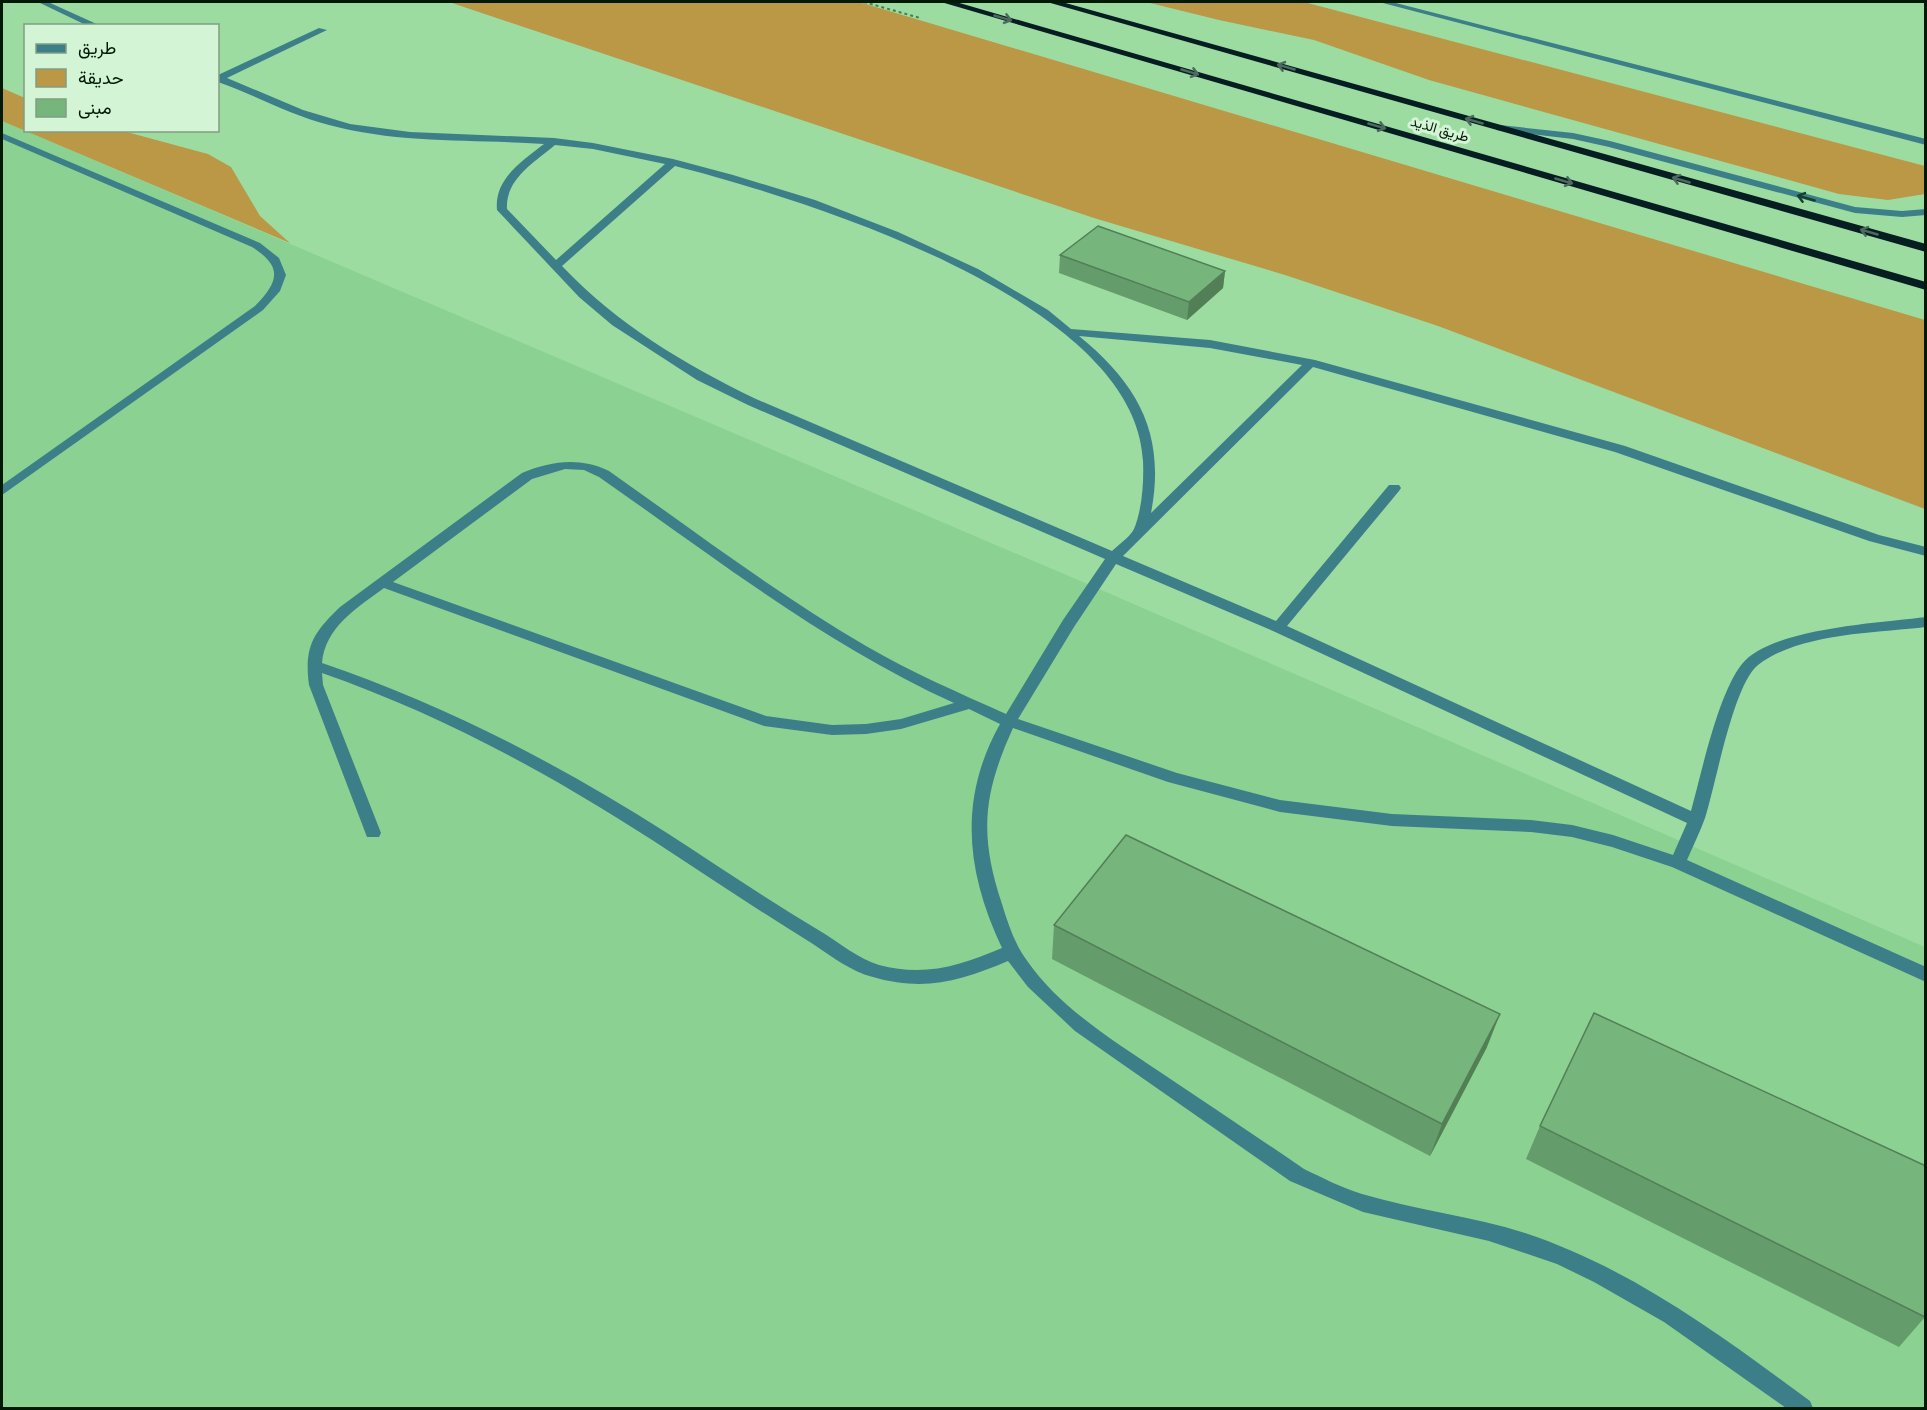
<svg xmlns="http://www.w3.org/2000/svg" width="1927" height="1410" font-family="'Open Sans',Vazirmatn,sans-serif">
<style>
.built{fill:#8bd191}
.green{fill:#ba9845}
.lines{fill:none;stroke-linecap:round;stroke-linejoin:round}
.path{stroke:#4d7951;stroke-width:2;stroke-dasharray:3 3;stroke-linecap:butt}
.minor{fill:#3c7f88;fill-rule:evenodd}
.highway{fill:#061e21;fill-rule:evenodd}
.wall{fill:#659c6b}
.shaded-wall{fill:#537f57}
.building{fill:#76b57c;stroke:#537f57;stroke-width:1.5}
.oneway{stroke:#4e6960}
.oneway2{stroke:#163d33}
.labels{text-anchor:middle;stroke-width:6;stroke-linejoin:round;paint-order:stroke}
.far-street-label{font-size:14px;fill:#021a05;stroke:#d4f4d6}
</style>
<rect width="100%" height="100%" fill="#9cdca1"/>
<path class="built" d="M2 121 1092 586 1925 947V1408H2Z"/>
<path class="green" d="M449 2H859L1925 320V509L1438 326 1285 275 1094 218Z
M1146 2H1304L1925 166V194L1888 200 1839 194 1429 80 1314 40 1219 20Z
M2 88 25 98 26 130 123 131 208 154 231 167 260 216 290 243 2 121Z"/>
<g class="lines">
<path class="path" d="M864 2 920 18"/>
<path class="minor" d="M38 2H48L101 26H88Z
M1379 2H1392L1926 139V145Z
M319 28 327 30 227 78 303 110 350 124 410 132 554 138 593 143 673 159 733 175 815 200 898 232 978 269 1048 310 1071 329 1210 340 1315 360 1625 446 1879 535 1926 547V556L1869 541 1615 452 1313 367 1123 556 1276 621 1389 485H1399L1401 488 1399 491 1287 626 1691 811C1702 771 1718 694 1742 664 1771 628 1880 623 1926 617V627C1876 633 1799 633 1758 665 1733 685 1716 784 1705 818 1700 832 1693 846 1687 860L1926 967V982L1672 867 1612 847 1572 837 1531 832 1392 826 1280 812 1168 782 1013 728C983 794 979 835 1002 904 1008 924 1015 945 1028 962 1060 1008 1114 1041 1160 1072 1208 1104 1256 1136 1304 1169 1323 1178 1342 1188 1362 1194 1416 1210 1472 1216 1525 1233 1631 1268 1722 1336 1810 1401L1813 1408H1786L1664 1322 1594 1282 1557 1264 1489 1241 1363 1212 1290 1181 1075 1031 1028 987 1008 961C960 981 925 992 873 977 852 972 831 956 813 944 766 915 719 884 672 853 561 780 448 717 322 673L323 685 381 833 379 837H367L309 685C304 647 313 633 340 607L522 473C552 461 579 457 609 471 693 530 777 594 866 646 911 672 959 693 1006 714L1063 620 1105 559 748 405 697 380 612 325 579 297 497 210C494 179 522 161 544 144 473 139 399 144 329 125 290 115 255 95 218 82V75ZM555 145 593 149 665 164 556 260 507 209C505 179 535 162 555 145ZM675 166C803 199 1136 300 1143 461 1144 482 1142 510 1134 529 1130 537 1118 545 1112 551L756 399C684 364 618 325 562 266ZM1079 336 1210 348 1302 365 1151 513C1166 435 1139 385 1079 336ZM565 469 584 470 599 477C714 557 826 645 954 703L901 719 866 724 832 725 766 716 393 582 532 479ZM1116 564 1273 631 1687 823 1673 855 1613 835 1572 825 1531 820 1392 814 1280 800 1177 773 1018 719 1074 627ZM384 588 764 726 832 735 866 734 901 729 969 709 1000 724C958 799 966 872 1002 948 960 966 924 977 879 965 859 959 838 942 820 931 768 900 718 866 667 833 557 763 445 705 322 663 325 627 357 608 384 588Z
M1500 125 1573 133 1610 141 1855 207 1902 211 1926 209V215L1902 217 1855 213 1609 147 1573 139 1496 130V126Z
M2 133 260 243 279 258 286 275 280 291 263 310 2 495V485L255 306C279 281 283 267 252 247L2 139Z"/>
<path class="highway" d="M941 2H956L1926 282V290Z
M1047 2H1062L1926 244V252Z"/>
</g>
<path class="wall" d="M1060 255 1225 271 1223 288 1187 320 1059 273Z
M1054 925 1487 1047 1430 1156 1052 959Z
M1540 1126 1925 1317 1899 1347 1526 1159Z"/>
<path class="shaded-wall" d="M1225 271 1223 288 1187 320 1189 302Z
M1500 1014 1487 1047 1430 1156 1442 1124Z"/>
<path class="building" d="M1098 226 1225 271 1189 302 1060 255Z
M1126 835 1500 1014 1442 1124 1054 925Z
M1594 1013 1926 1166 1925 1317 1540 1126Z"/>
<defs><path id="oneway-shaft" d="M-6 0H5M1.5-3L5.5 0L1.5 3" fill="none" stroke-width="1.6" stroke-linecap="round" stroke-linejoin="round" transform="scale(1.5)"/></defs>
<g class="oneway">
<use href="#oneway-shaft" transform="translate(1003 18) rotate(16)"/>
<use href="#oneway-shaft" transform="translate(1286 67) rotate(-164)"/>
<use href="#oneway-shaft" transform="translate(1190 72) rotate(16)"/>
<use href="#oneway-shaft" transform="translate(1474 121) rotate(-164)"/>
<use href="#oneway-shaft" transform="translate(1377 126) rotate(16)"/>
<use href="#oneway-shaft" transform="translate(1681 180) rotate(-164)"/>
<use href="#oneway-shaft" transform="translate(1564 181) rotate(16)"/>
<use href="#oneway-shaft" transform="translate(1869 232) rotate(-164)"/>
</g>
<use class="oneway2" href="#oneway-shaft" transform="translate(1806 198) rotate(-164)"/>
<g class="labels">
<g class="far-street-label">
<text transform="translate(1440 129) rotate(16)" y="5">طريق الذيد</text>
</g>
</g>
<rect width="1927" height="1410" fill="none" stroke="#021a05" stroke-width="6"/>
<rect x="24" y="24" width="195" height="108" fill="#d4f4d6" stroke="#809d82" stroke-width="1.5"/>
<rect x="36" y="44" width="30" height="9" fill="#3c7f88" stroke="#809d82" stroke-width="1.5"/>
<text x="78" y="54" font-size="18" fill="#021a05">طريق</text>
<rect x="36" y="69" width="30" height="18" fill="#ba9845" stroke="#809d82" stroke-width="1.5"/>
<text x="78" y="84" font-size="18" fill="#021a05">حديقة</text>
<rect x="36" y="99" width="30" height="18" fill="#76b57c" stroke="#809d82" stroke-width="1.5"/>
<text x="78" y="114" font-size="18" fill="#021a05">مبنى</text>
</svg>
